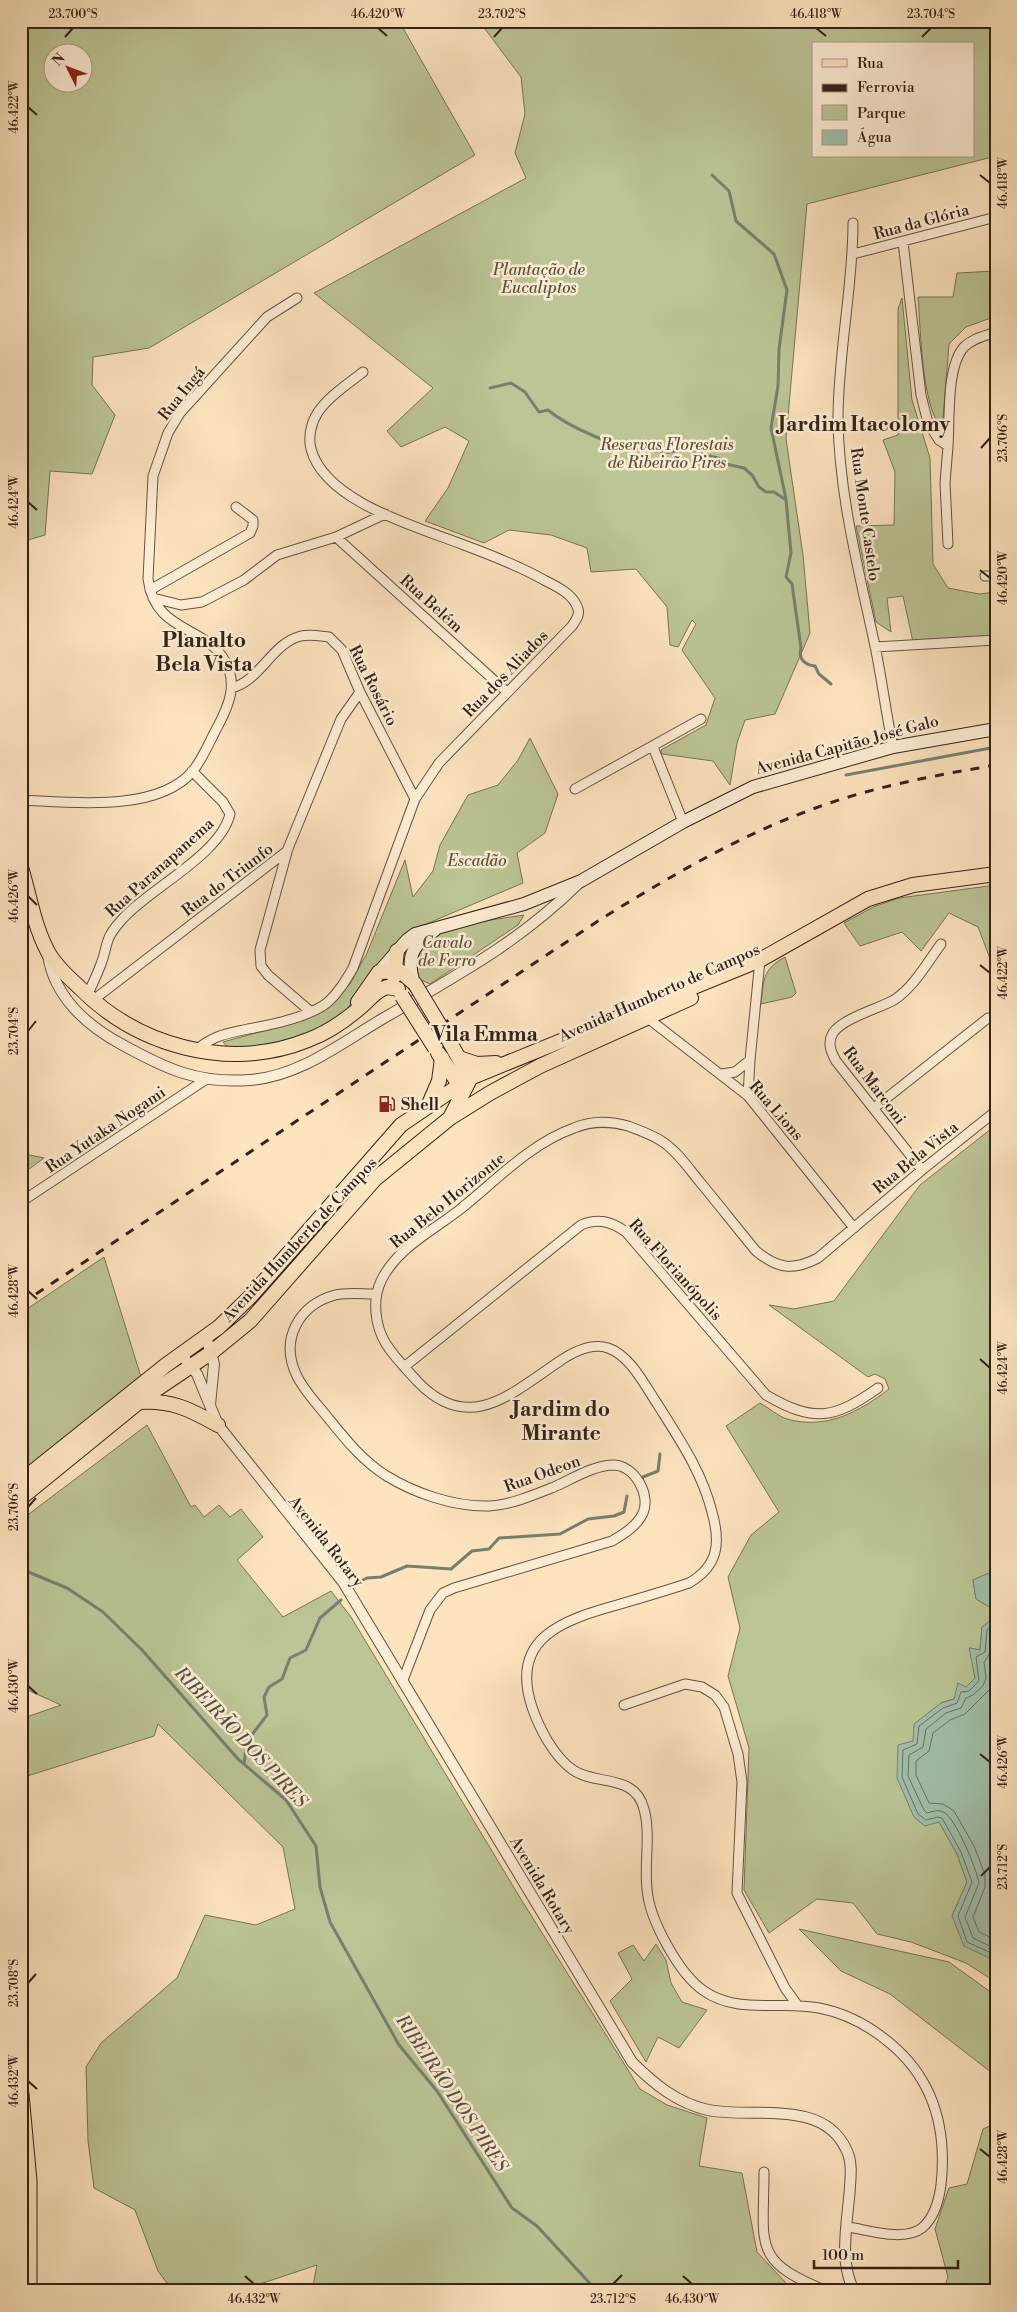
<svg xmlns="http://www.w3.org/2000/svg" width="1017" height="2312" font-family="'Libre Bodoni',serif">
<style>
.green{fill:#bcc595;stroke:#787356;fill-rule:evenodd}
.water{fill:#a1bfab;stroke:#768070}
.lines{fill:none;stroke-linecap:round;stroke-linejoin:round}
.shore{stroke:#6b7062;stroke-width:1}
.stream{stroke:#768070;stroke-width:3}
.minor-casing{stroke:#675242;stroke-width:11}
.tertiary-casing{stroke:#675242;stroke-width:12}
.secondary-casing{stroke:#352118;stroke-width:14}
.primary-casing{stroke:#352118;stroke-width:16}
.trunk-casing{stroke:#352118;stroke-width:16}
.motorway-casing{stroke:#352118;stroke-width:17}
.minor{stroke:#feedd5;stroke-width:9}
.tertiary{stroke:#feedd5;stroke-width:10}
.secondary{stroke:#feedd5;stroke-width:12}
.primary{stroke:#fde4bf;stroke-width:14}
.trunk{stroke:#fde4bf;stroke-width:14}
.motorway{stroke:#fde4bf;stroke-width:15}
.rail{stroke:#352118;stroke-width:3;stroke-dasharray:9 9;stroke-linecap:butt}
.primary-bridge-casing{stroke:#352118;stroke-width:16;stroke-linecap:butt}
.primary-bridge{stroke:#fde4bf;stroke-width:14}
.ticks{fill:none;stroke:#352118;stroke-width:2}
.labels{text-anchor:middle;stroke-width:5;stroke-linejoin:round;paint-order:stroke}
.street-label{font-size:16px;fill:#352118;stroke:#feedd5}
.park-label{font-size:16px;font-style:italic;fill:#5e523e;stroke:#feedd5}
.poi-label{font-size:16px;font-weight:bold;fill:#352118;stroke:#feedd5;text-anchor:start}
.water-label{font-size:18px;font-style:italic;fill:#555044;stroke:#feedd5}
.district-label{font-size:21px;font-weight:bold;fill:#352118;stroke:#feedd5}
.neatline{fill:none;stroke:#352118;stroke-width:2}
.ticks-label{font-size:12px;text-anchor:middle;fill:#352118}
</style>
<rect width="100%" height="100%" fill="#fde4bf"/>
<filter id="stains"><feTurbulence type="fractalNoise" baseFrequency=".004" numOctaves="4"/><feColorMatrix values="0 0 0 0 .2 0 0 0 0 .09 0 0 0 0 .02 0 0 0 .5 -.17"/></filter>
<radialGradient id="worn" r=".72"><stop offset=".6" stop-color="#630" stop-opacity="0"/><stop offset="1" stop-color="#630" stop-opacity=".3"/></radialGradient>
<path class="green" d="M21 21H399L475 155 149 348 93 357 92 385 115 415 92 474 50 471 45 535 21 542V352L26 344 21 340ZM52 52H82V82H52Z
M479 21H996V156L807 204 786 439 803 555 810 633 775 714 745 720 737 743 730 785 713 761 662 754 661 750 706 725 715 698 682 650 696 624 692 620 678 647 670 645 667 607 636 569 591 572 587 548 551 535 509 530 484 543 425 521 448 488 469 441 445 427 401 447 387 431 433 388 314 293 526 178 515 153 525 114 521 77ZM813 44H973V156H813Z
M996 271V316L966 327 949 344 942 430C921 403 921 332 918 297H953L957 273Z
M902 298 912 400 930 458 933 564 948 588 979 594 996 592V635L913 642 903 596 887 598 891 632 876 622 856 526 894 525 895 472 883 440 898 435V309Z
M530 738 558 794 545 833 517 853 523 883 405 933 386 955 345 1012 315 1033 250 1051 228 1048 223 1042 303 1020 327 1008 350 984 367 953 405 860 413 897 433 871 440 845 468 795 498 785 518 760Z
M996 885V974L978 927 949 913 921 951 902 932 860 946 844 923 873 907 899 898Z
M524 915 518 925 430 984 419 979 415 966C419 954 423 945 433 937 448 925 504 918 524 915Z
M785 957 796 993 792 997 761 1004C764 979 762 970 785 957Z
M21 1122 28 1126 25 1154 44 1158 21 1175Z
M996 1125V1570L973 1580 976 1599 994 1608 996 1616 982 1628 980 1650 970 1648 975 1678 954 1699 941 1703 939 1822 957 1854 967 1882 952 1916 996 1961V1982L966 1963 911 1942 877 1934 853 1903 817 1899 769 1933 744 1890 749 1748 728 1676 740 1628 728 1577 751 1535 779 1512 726 1426 760 1403C769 1408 778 1416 787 1419 826 1430 859 1412 889 1389L885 1379 875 1374 868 1377 769 1305 794 1309 834 1301 920 1185Z
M104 1257 141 1377 21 1474V1313Z
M147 1425 191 1507 195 1505 204 1517 219 1505 230 1517 241 1509 263 1537 237 1560 283 1617 331 1591 351 1617 519 1896 640 2089 667 2105 707 2118 699 2166 742 2173 757 2252 787 2284 802 2291H312L317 2265 239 2291H173L158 2271 135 2210 94 2188 88 2141 86 2067 101 2043 177 1978 205 1915 256 1925 295 1909 283 1847 158 1724 154 1736 21 1778V1719L61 1705 21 1687V1520Z
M799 1929 949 1962 996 1996V2076L890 1994 841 1971Z
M656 1944 666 1960 671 1983 682 2002 707 2010 679 2048 658 2037 646 2062 610 2001 632 1979 618 1953 633 1945 644 1961Z
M996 2123V2291H943L948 2277 935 2229 949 2188 967 2184 983 2129Z"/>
<path class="water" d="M996 1570V1611L976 1599 973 1580Z
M996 1616V1961L964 1946 952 1916 967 1882 957 1854 939 1822 925 1826 914 1817 897 1778 898 1745 913 1741 914 1724 941 1703 954 1699 958 1683 966 1687 975 1678 969 1648 980 1650 982 1627Z"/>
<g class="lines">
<path class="shore" d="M996 1623 987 1630 985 1652 976 1657 979 1681 969 1691 961 1692 957 1703 943 1708 919 1726 917 1744 903 1750 902 1777 918 1814 926 1820 938 1817 942 1818 961 1852 972 1882 958 1916 967 1942 996 1955
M996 1631C987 1639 995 1651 984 1662L986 1678 983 1686 973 1695 966 1698 961 1708 946 1713 926 1729 923 1747 909 1755 908 1776 924 1810 927 1813C932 1812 938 1809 943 1812 955 1816 977 1870 979 1883L965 1917 973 1938 996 1949
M996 1660 992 1665 993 1679 990 1689 965 1714 950 1720 933 1733 929 1751 916 1761V1775L929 1803 943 1804 954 1811 974 1846 985 1875V1887L973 1917 979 1932 996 1940"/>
<path class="stream" d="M712 175 729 191 736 221 774 254 787 290 779 349 778 386 771 428 786 499
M490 388 511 383 525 392 539 412 548 410C566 425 621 452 643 447 659 455 673 453 689 447L693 452 718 458 726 464 744 468 752 475 759 487 766 492H774L786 500 791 553 786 577 792 584 801 648C798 659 805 665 815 666L819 674 831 684
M846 775 996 747
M642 1480 643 1477 658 1471 660 1454
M21 1569 67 1588 103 1612 142 1650 238 1759 286 1800 316 1846 320 1887 330 1922 399 2045 437 2091 512 2208 537 2226 597 2291
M357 1583 367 1578 381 1577 407 1566 451 1569 472 1551 489 1549 499 1538 560 1534 588 1519 614 1516 624 1512 627 1496
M244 1764 246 1749 253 1747 251 1736 267 1715 264 1697 269 1687 282 1679 290 1658 306 1650 320 1618 341 1600"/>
<g class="minor-casing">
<path id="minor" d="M853 223C853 288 838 353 838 419 839 496 859 571 875 646 882 680 886 713 893 747
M903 242 921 395 928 423 939 440 948 446 945 483 948 544
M853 254 996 217
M948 446C950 420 946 367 964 347 973 338 985 336 996 332
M336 537 507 692
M985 576H996
M150 590 250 533 253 526V520L236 507
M153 598 181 605 202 602 244 580 277 555 336 537 385 514
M875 647 996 640
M232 688C261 680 272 643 301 636 310 634 320 636 329 637L342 650 360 692 415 799
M653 747 683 822
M575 789 701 719
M21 800C70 802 156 813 192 772 203 759 210 740 218 726 229 705 238 684 225 661 205 625 155 633 148 579L153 476 168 433 180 413 267 317 297 298
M287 852 260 950 261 966 268 975 311 1012
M87 996C92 985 97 975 101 964 108 946 104 940 119 923 147 889 220 856 230 814L223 802 192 771
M92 1001 287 851 341 719 360 692
M645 1016 748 1096 854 1228
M196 1050C214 1035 226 1034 248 1029 271 1025 310 1017 328 1002 339 992 346 980 353 968L415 799 439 763 572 626C576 620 580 615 578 609 574 594 556 586 544 580 519 566 491 555 464 545 418 527 325 502 311 449 308 437 311 423 318 412 329 396 348 384 363 372
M721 1074 735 1072 750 1060
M748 1096 750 1060 760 960
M874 1108 988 1018
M922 1170 836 1061C831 1052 827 1043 833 1033 843 1018 878 1009 894 1000 914 987 927 963 941 944
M21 1202 205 1080
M376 1294C363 1294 347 1292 335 1295 299 1305 280 1339 296 1374 303 1390 318 1405 329 1419 346 1440 362 1460 385 1475 414 1493 454 1507 489 1506 510 1505 534 1495 554 1487 572 1479 594 1465 614 1465 635 1466 651 1495 643 1513 637 1526 624 1534 612 1541L454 1588 443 1593 430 1610 403 1680
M404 1367 581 1225C598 1218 611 1221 626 1232L766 1395C814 1423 834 1419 878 1388
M624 1705 685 1684 702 1687 715 1695 724 1707 738 1754 742 1782 737 1893 785 1988 798 2006
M764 2172C764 2245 751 2261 827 2291
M848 2227C869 2230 904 2242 922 2228 934 2218 939 2200 941 2185 947 2130 935 2081 891 2044 871 2027 845 2013 819 2008 781 2000 739 2015 704 1991 679 1974 649 1919 647 1889 644 1863 651 1834 644 1809 635 1773 596 1786 573 1770 554 1757 539 1728 532 1707 509 1638 563 1620 617 1605 641 1598 665 1591 689 1583 718 1566 721 1544 712 1512 702 1472 680 1440 658 1405 645 1386 631 1356 608 1348 590 1342 571 1353 557 1363 510 1395 468 1434 418 1382 407 1370 395 1358 386 1344 375 1326 372 1300 381 1281 396 1249 432 1231 458 1211 495 1182 529 1144 574 1128 591 1121 610 1121 628 1126 639 1130 653 1135 663 1142 678 1152 689 1169 700 1182 719 1205 737 1228 756 1251 778 1269 793 1271 818 1258L922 1170 996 1111"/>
</g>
<g class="tertiary-casing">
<path id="tertiary" d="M48 955C54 996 86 1025 121 1044 166 1069 198 1084 250 1080 302 1076 345 1040 389 1015 459 974 519 942 578 884
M206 1337 214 1364 210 1405
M181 1354 197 1374 218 1425 343 1582 632 2062C654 2084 677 2103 708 2110 752 2119 822 2098 846 2149 852 2160 851 2174 850 2186 848 2220 838 2260 854 2291"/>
</g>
<g class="secondary-casing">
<path id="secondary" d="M379 972 407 940 415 934 524 904 581 881 683 822 753 787 893 747 996 729
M413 980C406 955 414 944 435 930"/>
</g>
<g class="primary-casing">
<path id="primary" d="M21 867C29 894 34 925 47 950 53 963 68 977 79 987 137 1046 228 1072 308 1040 327 1033 346 1020 362 1006 369 1000 374 993 382 989L387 987 398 989
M394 977 397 951
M358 1002 379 972 400 971 415 984
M448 1039 470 1078
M438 1053 460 1086"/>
</g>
<g class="trunk-casing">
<path id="trunk" d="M459 1058 477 1064 496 1063
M429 1104 439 1081 442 1058
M450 1118 469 1081
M139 1402C172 1400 189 1409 218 1425
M21 1481 166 1365 219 1327 251 1296 401 1125 470 1078 760 960 868 899 913 885 996 874
M21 1498 145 1397 212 1352 250 1321 375 1179 450 1118 490 1093 540 1066 691 998"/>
</g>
<g class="motorway-casing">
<path id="motorway" d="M21 2094 29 2181V2291"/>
</g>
<use href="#minor" class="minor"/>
<use href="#tertiary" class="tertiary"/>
<use href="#secondary" class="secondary"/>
<use href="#primary" class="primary"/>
<use href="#trunk" class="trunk"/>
<use href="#motorway" class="motorway"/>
<path class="rail" d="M21 1304 601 919C666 879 733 839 805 812 866 788 931 776 996 765"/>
<g class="primary-bridge-casing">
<path id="primary-bridge" d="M415 984 448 1039
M402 996 435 1048"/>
</g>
<use href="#primary-bridge" class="primary-bridge"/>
</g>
<path class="ticks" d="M378 28 387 36M816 28 826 36M65 37 73 28M494 37 502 28M922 37 931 28M28 107 37 115M980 175 990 183M981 448 990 438M28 502 37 510M980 570 990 578M28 896 37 905M980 965 990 973M28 1031 36 1021M28 1291 37 1299M980 1359 990 1368M28 1507 36 1498M28 1686 37 1694M980 1754 990 1762M981 1876 990 1867M28 1983 36 1974M28 2081 37 2089M980 2149 990 2157M245 2276 254 2284M683 2276 692 2284M613 2284 622 2275"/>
<defs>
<g id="fuel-bare" transform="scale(1.35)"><path d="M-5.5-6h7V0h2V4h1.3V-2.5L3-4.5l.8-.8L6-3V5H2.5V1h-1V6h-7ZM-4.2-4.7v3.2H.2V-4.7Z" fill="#8f2418" stroke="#feedd5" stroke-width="2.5" paint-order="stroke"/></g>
</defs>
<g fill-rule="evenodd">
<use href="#fuel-bare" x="387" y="1104"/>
</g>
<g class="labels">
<g class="street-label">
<text transform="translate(921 221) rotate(-15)" y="6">Rua da Glória</text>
<text transform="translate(181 393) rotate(-51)" y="6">Rua Ingá</text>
<text transform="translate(866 514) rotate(82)" y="6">Rua Monte Castelo</text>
<text transform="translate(432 603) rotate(42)" y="6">Rua Belém</text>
<text transform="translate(505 673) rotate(-46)" y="6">Rua dos Aliados</text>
<text transform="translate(374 685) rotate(63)" y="6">Rua Rosário</text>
<text transform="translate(847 744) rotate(-15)" y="6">Avenida Capitão José Galo</text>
<text transform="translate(159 867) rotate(-42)" y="6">Rua Paranapanema</text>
<text transform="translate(227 879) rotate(-37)" y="6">Rua do Triunfo</text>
<text transform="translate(659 992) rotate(-24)" y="6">Avenida Humberto de Campos</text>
<text transform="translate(875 1085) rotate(53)" y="6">Rua Marconi</text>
<text transform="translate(777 1110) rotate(49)" y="6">Rua Lions</text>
<text transform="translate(105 1129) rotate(-34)" y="6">Rua Yutaka Nogami</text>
<text transform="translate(915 1157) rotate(-39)" y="6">Rua Bela Vista</text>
<text transform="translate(447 1200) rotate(-39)" y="6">Rua Belo Horizonte</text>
<text transform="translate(299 1239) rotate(-47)" y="6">Avenida Humberto de Campos</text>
<text transform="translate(676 1269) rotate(48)" y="6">Rua Florianópolis</text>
<text transform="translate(542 1473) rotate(-20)" y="6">Rua Odeon</text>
<text transform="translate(327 1541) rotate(52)" y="6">Avenida Rotary</text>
<text transform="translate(543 1885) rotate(59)" y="6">Avenida Rotary</text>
</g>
<g class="park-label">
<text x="539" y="275">Plantação de<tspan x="539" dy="18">Eucaliptos</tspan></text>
<text x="667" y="450">Reservas Florestais<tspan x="667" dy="18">de Ribeirão Pires</tspan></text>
<text x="477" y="866">Escadão</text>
<text x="447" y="948">Cavalo<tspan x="447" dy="18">de Ferro</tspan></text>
</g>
<g class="poi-label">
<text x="401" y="1110">Shell</text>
</g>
<g class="water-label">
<text transform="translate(241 1737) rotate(47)" y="6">RIBEIRÃO DOS PIRES</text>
<text transform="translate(452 2093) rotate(56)" y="6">RIBEIRÃO DOS PIRES</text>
</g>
<g class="district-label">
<text x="864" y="431">Jardim Itacolomy</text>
<text x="204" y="647">Planalto<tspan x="204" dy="24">Bela Vista</tspan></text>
<text x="485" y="1041">Vila Emma</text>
<text x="561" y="1416">Jardim do<tspan x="561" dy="24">Mirante</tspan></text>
</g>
</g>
<rect width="1017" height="2312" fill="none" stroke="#fde4bf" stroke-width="55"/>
<rect x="812" y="42" width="162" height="115" fill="#feedd5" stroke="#ae9b89"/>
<rect x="822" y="59" width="25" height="8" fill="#fde4bf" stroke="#ae9b89"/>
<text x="857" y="68" font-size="15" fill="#352118">Rua</text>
<rect x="822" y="84" width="25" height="8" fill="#352118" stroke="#ae9b89"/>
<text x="857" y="92" font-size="15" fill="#352118">Ferrovia</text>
<rect x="822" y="105" width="25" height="15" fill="#bcc595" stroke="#ae9b89"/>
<text x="857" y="118" font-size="15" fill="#352118">Parque</text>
<rect x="822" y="130" width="25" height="15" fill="#a1bfab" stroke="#ae9b89"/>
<text x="857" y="142" font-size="15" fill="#352118">Água</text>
<g transform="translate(68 68) rotate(312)"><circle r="24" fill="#feedd5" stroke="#ae9b89"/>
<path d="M0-4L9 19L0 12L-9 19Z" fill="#8f2418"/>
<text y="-8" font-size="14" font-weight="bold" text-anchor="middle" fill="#352118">N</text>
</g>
<path d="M814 2260v8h144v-8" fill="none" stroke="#352118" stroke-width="2.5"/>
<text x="822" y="2260" font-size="15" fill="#352118" stroke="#feedd5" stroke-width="4" paint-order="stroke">100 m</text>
<rect x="28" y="28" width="962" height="2256" class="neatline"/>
<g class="ticks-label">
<text x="73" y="18">23.700°S</text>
<text x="378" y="18">46.420°W</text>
<text x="502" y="18">23.702°S</text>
<text x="816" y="18">46.418°W</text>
<text x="931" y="18">23.704°S</text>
<text transform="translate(14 107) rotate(-90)" y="4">46.422°W</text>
<text transform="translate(1003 183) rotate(-90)" y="4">46.418°W</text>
<text transform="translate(1003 438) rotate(-90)" y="4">23.706°S</text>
<text transform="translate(14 502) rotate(-90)" y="4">46.424°W</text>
<text transform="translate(1003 578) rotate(-90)" y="4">46.420°W</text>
<text transform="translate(14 896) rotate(-90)" y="4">46.426°W</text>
<text transform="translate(1003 973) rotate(-90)" y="4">46.422°W</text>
<text transform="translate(14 1031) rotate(-90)" y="4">23.704°S</text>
<text transform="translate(14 1291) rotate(-90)" y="4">46.428°W</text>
<text transform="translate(1003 1368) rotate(-90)" y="4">46.424°W</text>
<text transform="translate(14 1507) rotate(-90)" y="4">23.706°S</text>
<text transform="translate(14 1686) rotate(-90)" y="4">46.430°W</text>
<text transform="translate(1003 1762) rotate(-90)" y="4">46.426°W</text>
<text transform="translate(1003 1867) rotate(-90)" y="4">23.712°S</text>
<text transform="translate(14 1983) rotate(-90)" y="4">23.708°S</text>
<text transform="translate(14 2081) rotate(-90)" y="4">46.432°W</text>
<text transform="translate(1003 2157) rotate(-90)" y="4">46.428°W</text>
<text x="254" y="2303">46.432°W</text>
<text x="613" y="2303">23.712°S</text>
<text x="692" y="2303">46.430°W</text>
</g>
<rect width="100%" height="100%" filter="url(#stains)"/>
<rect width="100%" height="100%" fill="url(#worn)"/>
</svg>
